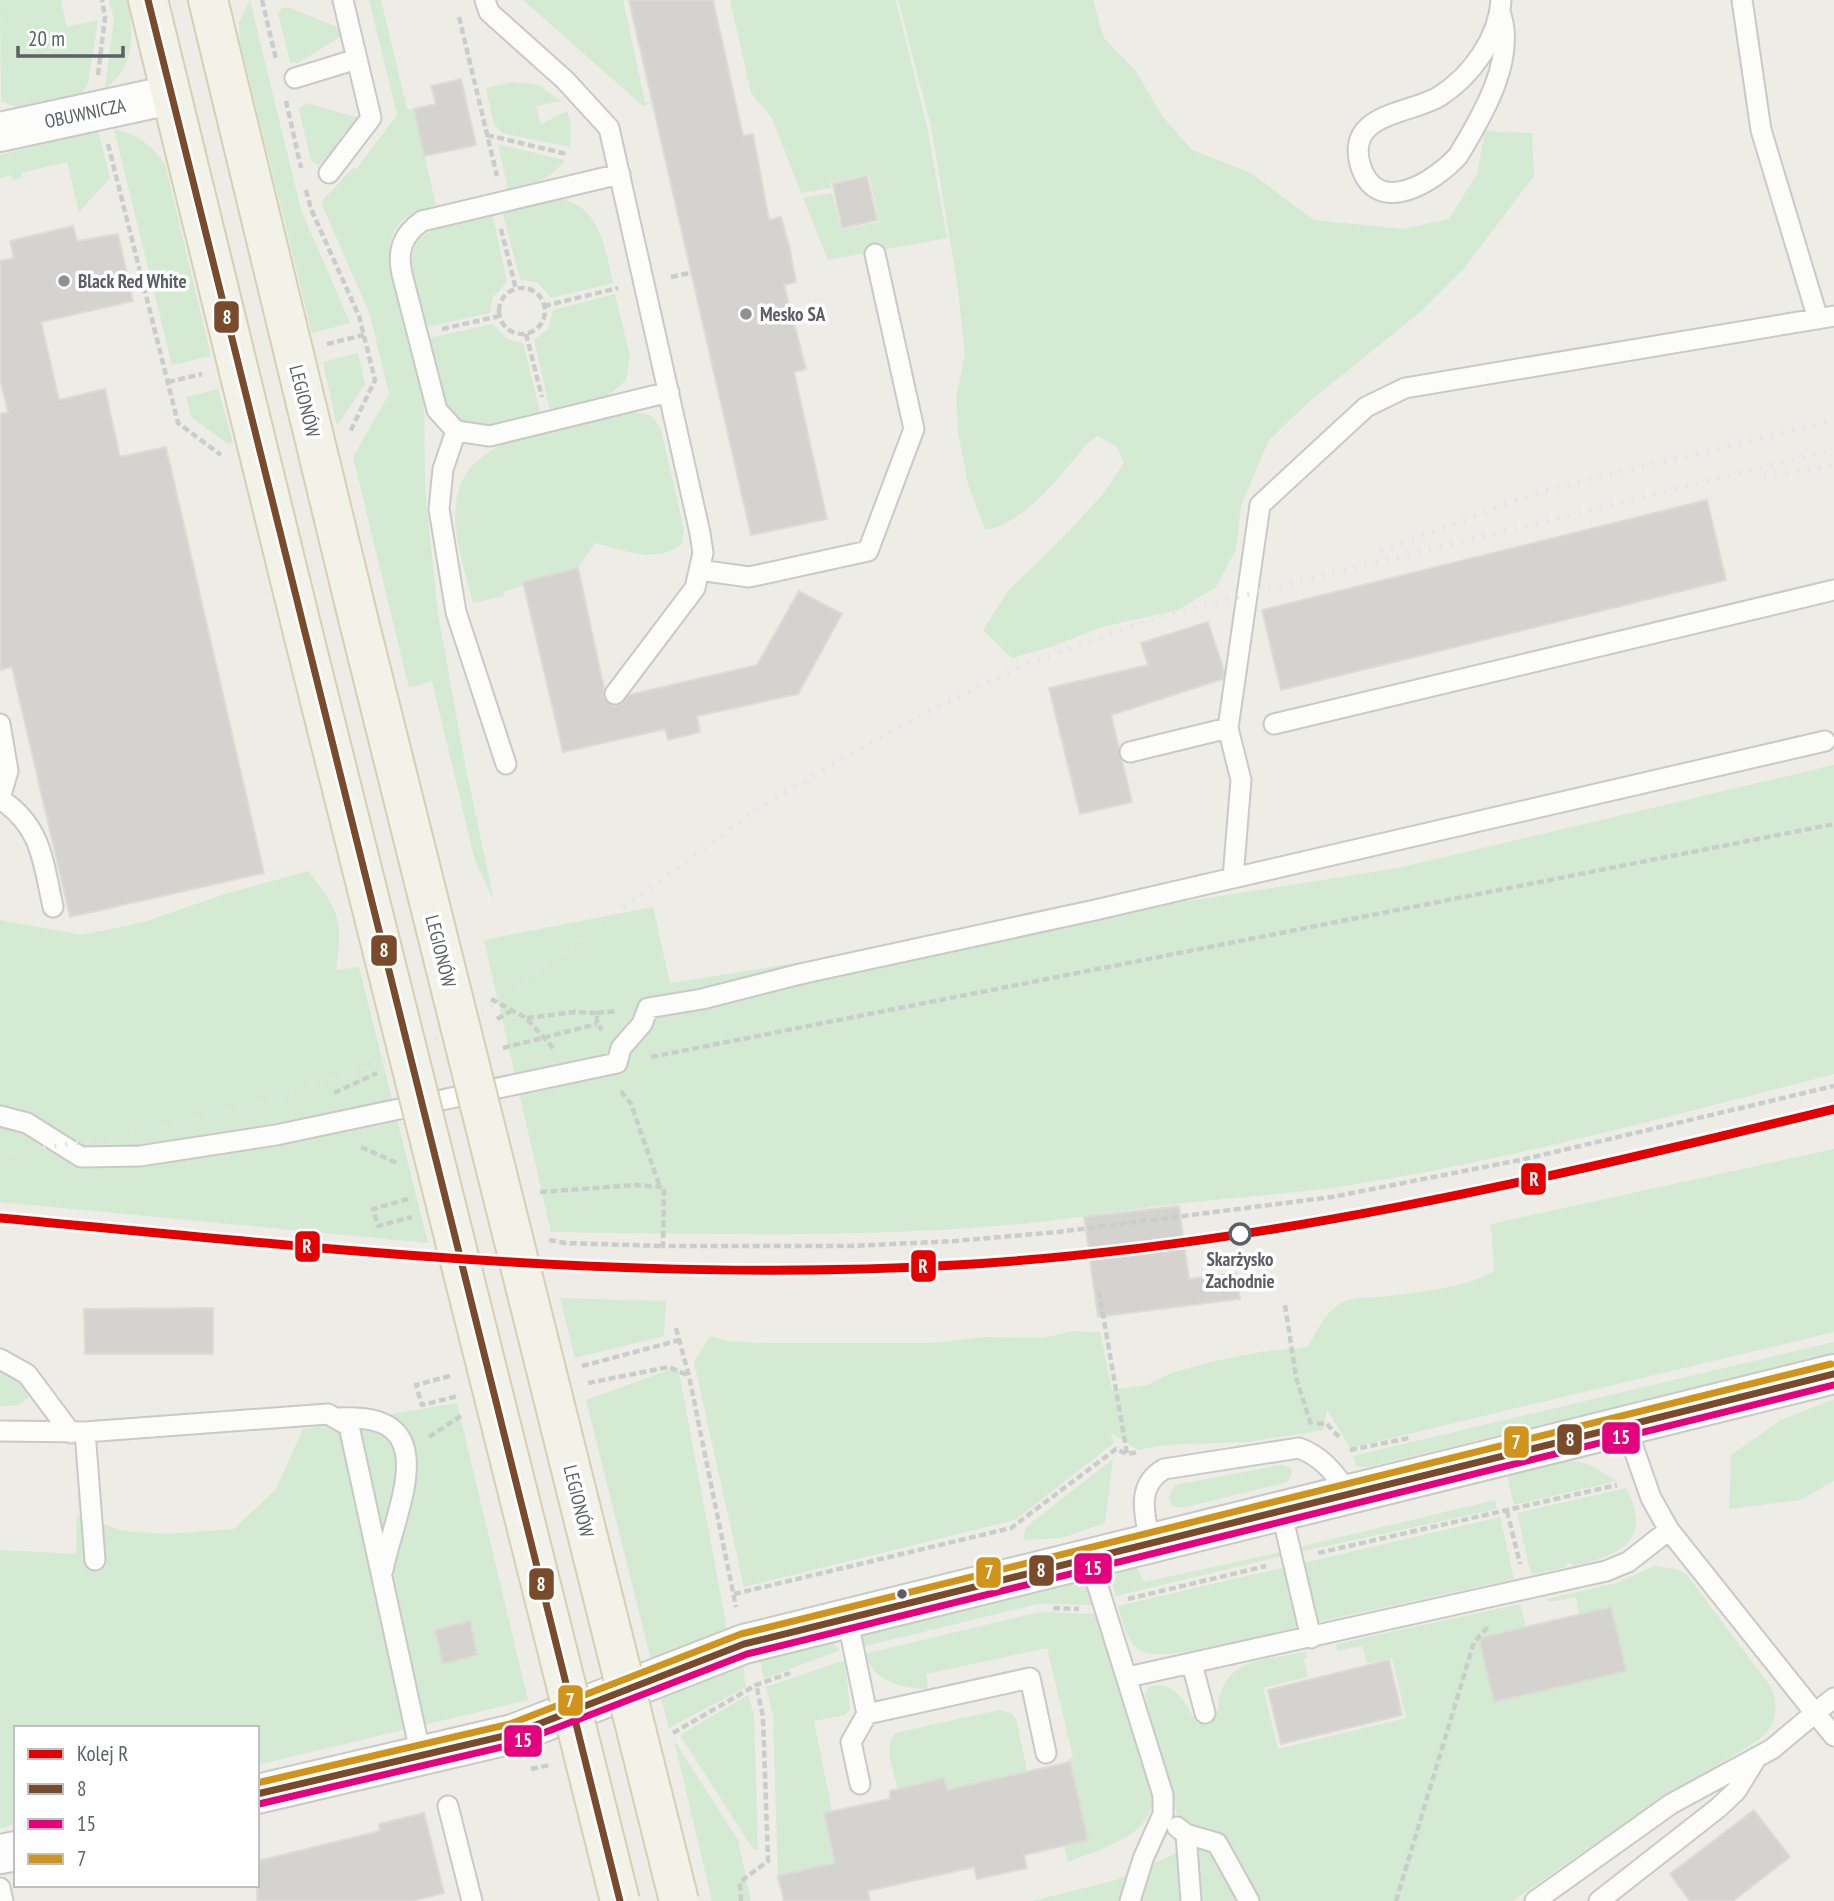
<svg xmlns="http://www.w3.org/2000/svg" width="1834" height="1901" font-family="'PT Sans Narrow',sans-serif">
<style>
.green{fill:#d4ead3}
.building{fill:#d4d3d0;stroke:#dcdbd6;stroke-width:2}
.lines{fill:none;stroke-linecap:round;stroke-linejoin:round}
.lane-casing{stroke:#c9c9c8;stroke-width:23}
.street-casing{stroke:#c9c9c8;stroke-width:42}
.primary-casing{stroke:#d6d0b3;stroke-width:42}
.path{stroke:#c9cecb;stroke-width:4.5;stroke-dasharray:7 3.5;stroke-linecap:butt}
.lane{stroke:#fcfcfb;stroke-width:19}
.street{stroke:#fcfcfb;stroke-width:38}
.primary{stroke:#f3f2e8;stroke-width:38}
.rail{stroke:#e4e4e4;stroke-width:5;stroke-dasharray:2 9;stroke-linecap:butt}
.primary-bridge-casing{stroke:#d6d0b3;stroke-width:42;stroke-linecap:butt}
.primary-bridge{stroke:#f3f2e8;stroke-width:38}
.bus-1-casing{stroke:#fff;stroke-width:12}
.bus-2-casing{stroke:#fff;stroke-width:12}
.bus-3-casing{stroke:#fff;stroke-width:12}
.bus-1{stroke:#7a4b2a;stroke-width:7}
.bus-2{stroke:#e5007d;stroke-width:7}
.bus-3{stroke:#d0941a;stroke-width:7}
.rail-1-casing{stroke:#fff;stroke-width:14}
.rail-1{stroke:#e50000;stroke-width:9}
.poi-dot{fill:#8f9093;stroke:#fff;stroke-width:2.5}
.stop-dot{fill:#fff;stroke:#5c5f66;stroke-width:3.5}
.bus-dot{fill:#5c5f66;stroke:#fff;stroke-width:2.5}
.labels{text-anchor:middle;stroke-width:7;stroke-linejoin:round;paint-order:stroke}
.street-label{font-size:19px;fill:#5c5f66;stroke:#fff}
.poi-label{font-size:19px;font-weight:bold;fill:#5c5f66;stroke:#fff;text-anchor:start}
.stop-label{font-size:19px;font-weight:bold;fill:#5c5f66;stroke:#fff}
.line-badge{stroke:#fff;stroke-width:2.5}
.badge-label{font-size:19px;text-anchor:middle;font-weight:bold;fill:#fff}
</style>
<rect width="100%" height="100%" fill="#edece7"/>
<path class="green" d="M0 0H65L61 1 67 27 98 20 88 83 82 93 20 109 1 101Z
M109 0H127C134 32 136 67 105 88L114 19Z
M250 0 301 210 350 323 312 333 240 42 239 22Z
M369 0H381L407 109H414L436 205C408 212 392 222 389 252L424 396 425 489 438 614 465 764 494 901 475 861 432 681 409 688 353 457 389 394 370 315 321 202 353 168 356 169 397 115Z
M523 0H623L645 102 652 103 643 106Z
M730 0H896L927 127 947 238 828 260 803 198 832 193 841 230 879 222 869 174 830 183 831 188 801 193 772 118 751 93Z
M898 0H1093L1104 38 1135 70 1163 117 1192 150 1251 173 1314 220 1403 229 1449 219 1477 174 1485 131 1532 133 1534 176 1466 266 1419 313 1310 401 1269 440 1241 505 1236 550 1216 587 1178 610 1101 627 1051 647 1012 658 983 630 1008 591 1069 531 1103 494 1124 463 1117 447 1098 436C1085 443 1081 452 1071 463 1049 489 1020 524 985 530L968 484 958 432 956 397 965 356 958 288 931 126Z
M288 7 337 27 341 31 340 37 298 63 290 62 278 14 282 8Z
M513 82 539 85 561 101 536 106 541 124 567 111 571 124 570 147 502 133 494 124 486 88Z
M306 103 359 118 358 124 319 165 311 161 299 109Z
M114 129C138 134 151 145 165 164L211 356 172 365Z
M98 130 110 178 79 212 67 162 21 173 22 177 13 180 11 175 0 178V155Z
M498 144 564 160C551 182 531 183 508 189Z
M556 198C601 205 604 245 613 283L551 298 538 283 520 279 502 210Z
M492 212 507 282 493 297 490 313 426 327C402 236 401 236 492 212Z
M615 294 630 356 626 380 608 396 550 410 534 340 548 329 553 310Z
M493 324 507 339 523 343 540 412C523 416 504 422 487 425 441 430 436 369 429 338Z
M358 353 365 384 337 426 323 362Z
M218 389 233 443 228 444 191 417 186 397Z
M631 411 652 416 661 430 684 529 682 543C659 566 621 549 595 543L578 568 523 582 524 585 503 592 504 596 473 603C467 579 459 554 456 529 444 427 562 433 631 411Z
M1834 765V1074C1674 1115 1514 1159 1351 1185 1293 1194 1234 1197 1176 1204 1115 1211 1055 1222 995 1226 847 1238 699 1234 551 1232L484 940 653 907 670 983 1398 868Z
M308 871C340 912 343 918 336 970L359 967 428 1243 0 1202V920L82 935 144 922 225 894Z
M1834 1149V1332L1350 1448 1327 1409 1323 1430 1248 1442 1166 1445 1138 1450 1111 1433 1114 1443 1015 1520 744 1587 694 1362 710 1336 728 1341 765 1343H933L984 1337 1042 1338 1074 1331 1100 1332 1112 1390 1147 1385 1171 1373 1211 1362 1260 1352 1308 1347C1317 1331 1328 1307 1346 1301 1359 1296 1376 1298 1390 1296 1423 1291 1466 1288 1494 1271L1491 1224Z
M560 1298 666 1301 664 1336 575 1358Z
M1834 1342V1354L1367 1467 1356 1466 1353 1456Z
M0 1366 26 1388 28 1398 18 1405 0 1406Z
M678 1367 728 1635 652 1664 586 1400Z
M1834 1399V1481L1800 1500 1729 1509 1731 1455 1781 1420Z
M457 1403 528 1700 257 1765V1728H16V1824L0 1828V1550L76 1554 77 1515 124 1531 168 1534 234 1529 276 1489 303 1429Z
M1113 1459 1105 1523 1062 1538 1023 1540 1026 1527Z
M1566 1460 1588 1464 1617 1481 1514 1505 1506 1470Z
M1281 1465 1290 1467 1292 1472 1288 1482 1182 1508 1173 1506 1168 1498 1175 1485Z
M1626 1488C1654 1543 1618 1556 1572 1566L1571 1563 1566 1564V1567L1531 1575 1517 1513Z
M1495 1500 1497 1509 1300 1552 1299 1547Z
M1500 1517 1514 1579 1317 1622 1303 1563Z
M1281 1552 1282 1556 1116 1596 1113 1585 1119 1568 1133 1560 1144 1582Z
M1654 1566 1676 1569 1687 1575 1771 1687C1779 1706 1777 1722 1763 1737L1625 1823 1513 1901H1032L1116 1880 1186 1849 1145 1695 1149 1687C1172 1679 1184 1700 1193 1716L1218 1711C1220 1657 1263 1661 1305 1652L1307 1658 1304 1659 1308 1677 1263 1688 1278 1749 1406 1718 1392 1658 1367 1663 1362 1646 1337 1651 1336 1644 1520 1604 1526 1626 1579 1614 1576 1597 1548 1602 1547 1599 1617 1583Z
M1285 1567 1299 1627C1268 1633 1169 1662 1144 1652 1126 1644 1123 1623 1118 1606Z
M1075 1580 1090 1590 1096 1605 1038 1604 861 1647 862 1630Z
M1040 1612 1098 1614 1153 1793C1154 1837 1101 1848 1068 1862L1064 1846 1088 1840 1069 1759 1073 1757 1047 1648 926 1674 928 1689C900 1688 875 1682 864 1654Z
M830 1641 840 1650 764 1679 760 1659Z
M845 1660 850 1709 845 1715 814 1721 832 1811 824 1813 835 1863 778 1876 773 1716 766 1687Z
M743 1665 746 1687 669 1728 661 1698Z
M748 1695 754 1715 758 1850 753 1849 680 1735Z
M999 1710 1011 1713 1016 1719 1027 1771 947 1790 944 1778 898 1789C894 1773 883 1747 895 1733Z
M674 1740 738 1840 751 1901H712Z"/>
<path class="building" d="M629 0H713L743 136 753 134 769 220 781 217 790 250 796 282 784 285 806 369 794 372 827 519 751 535Z
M461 79 476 145 424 156 414 109 436 104 431 86Z
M867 176 877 220 842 228 833 184Z
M73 226 77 241 118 234 133 301 41 322 59 400 105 389 120 457 166 447 264 873 70 917 12 667 0 670V414L8 412 0 379V261L14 258 10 241Z
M1707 500 1726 580 1281 690 1262 610Z
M578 568 604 688V698L613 706 620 705 629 695 757 665 799 591 842 614 798 694 697 716 700 732 668 740 665 729 563 752 523 582Z
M1208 622 1224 671 1223 679 1111 715 1132 802 1080 814 1049 688 1148 665 1141 643Z
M1179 1206 1189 1279 1236 1273 1240 1299 1098 1317 1084 1217Z
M213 1308V1354H85L84 1309Z
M1611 1607 1626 1671 1494 1702 1479 1638Z
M470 1621 477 1655 443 1664 435 1630Z
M1389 1660 1402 1715 1281 1744 1268 1690Z
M1070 1762 1088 1840 1024 1855 1027 1868 977 1879 974 1867 868 1891 870 1901H784L778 1876 835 1863 824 1813 890 1799V1791L944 1778 947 1790Z
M1754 1810 1790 1857 1733 1901H1690L1670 1874Z
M424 1813 444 1893 411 1901H257V1861L380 1831 379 1824Z"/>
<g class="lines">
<g class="lane-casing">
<path id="lane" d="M485 0 489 12 565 80 609 128 700 533 703 553 695 588 615 694
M1742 0 1761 130 1818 319
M1500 12C1517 59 1482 116 1458 156 1434 182 1376 219 1360 164 1346 112 1412 114 1440 96 1471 76 1499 38 1501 0
M295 78 357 59
M329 173 371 118 343 0
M620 174 422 221C402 235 397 251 402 274L437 410 456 431 490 436 669 392
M456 431 443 469 439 509 456 612 506 764
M699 570 749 577 868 551 914 429 875 254
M0 724 8 771 0 798
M1274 724 1834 590
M1130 752 1228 728
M0 799C42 826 43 862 53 907
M1233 878 1241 780 1228 728 1260 505 1366 407 1405 388 1834 316
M0 1116 27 1123 81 1157 140 1156 276 1135 617 1063 621 1048 642 1024 648 1008 702 999 800 974 1095 910 1825 741
M0 1359 27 1374 71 1433
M339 1418C448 1411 395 1509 383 1570
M0 1431 85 1432 328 1414 349 1426 421 1756
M85 1432 95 1560
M1281 1510 1311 1638
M1669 1530 1815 1713 1834 1698
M1150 1543C1145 1515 1135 1486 1164 1469L1299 1448C1323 1457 1334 1473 1349 1493
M1089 1558 1163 1795V1814L1143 1859 1130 1901
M847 1617 867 1714 1030 1678 1046 1753
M1192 1664 1205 1713
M1128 1677 1606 1571 1628 1562 1669 1530 1651 1498 1625 1424
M860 1784 851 1742 867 1714
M448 1806 472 1901
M1177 1827 1186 1834 1191 1901
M1186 1834 1217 1843 1249 1901
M0 1888 3 1901
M1535 1901 1671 1804 1772 1749 1815 1713 1834 1736
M1599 1901 1718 1808 1736 1791 1757 1757"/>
</g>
<g class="street-casing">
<path id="street" d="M0 132 170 95
M257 1794 513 1734 744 1644 1834 1374
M0 1854 16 1851"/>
</g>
<g class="primary-casing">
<path id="primary" d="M148 0 304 637
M208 0 359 622"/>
</g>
<path class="path" d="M262 0 276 59
M459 17 497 176
M98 75 105 17 102 0
M286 101 301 168
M487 135 567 154
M108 144 178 423 221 455
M306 190 311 209 359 316 375 380 350 432
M501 229 516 289
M671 277 689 273
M499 311a23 23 0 1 1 46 0a23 23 0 1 1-46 0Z
M544 306 618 288
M442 329 499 316
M526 334 542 397
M327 344 364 335
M168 382 202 374
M491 999 526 1018 554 1049
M597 1013 617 1011
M527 1018 575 1012 597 1013V1024L602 1030
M497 1019 511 1011
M503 1048 597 1024
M651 1057 1834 824
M621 1091 631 1104 660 1187
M334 1093 377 1073
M361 1147 397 1163
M540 1192 635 1185 664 1187 663 1246H851L955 1241 1058 1232 1332 1197 1525 1159 1834 1086
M408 1199 373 1209 378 1226 412 1217
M549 1240 565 1243 663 1246
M1099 1291 1127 1454
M1285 1305 1296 1377 1311 1425
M676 1328 689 1376 736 1607
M582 1366 680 1340
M450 1376 416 1385 422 1405 458 1396
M588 1383 669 1367 689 1376
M1317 1424 1326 1423 1340 1438
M429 1437 462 1415
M1350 1450 1409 1438
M1507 1511 1520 1564
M1318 1553 1617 1485
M734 1594 1011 1528 1116 1449 1127 1454 1139 1452
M1128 1599 1266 1566
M1053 1608 1079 1609
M673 1733 756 1685 790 1673
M531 1769 550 1765
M741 1901 740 1882 768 1861 763 1717 756 1683
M1396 1901 1474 1642 1489 1626"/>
<use href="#lane" class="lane"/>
<use href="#street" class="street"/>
<use href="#primary" class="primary"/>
<path class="rail" d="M1764 475 1834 466
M1381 551 1539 492 1834 420
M0 1154 104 1139 192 1120 273 1099 415 1050 496 1003 760 807 911 720 1028 663 1161 616 1834 449"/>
<g class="primary-bridge-casing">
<path id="primary-bridge" d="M359 622 679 1901
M304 637 620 1901"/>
</g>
<use href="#primary-bridge" class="primary-bridge"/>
<g class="bus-1-casing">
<path id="bus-1" d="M148 0 620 1901
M257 1794 513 1734 744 1644 1834 1374"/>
</g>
<g class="bus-2-casing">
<path id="bus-2" d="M259 1804 515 1744 747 1654 1834 1385"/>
</g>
<g class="bus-3-casing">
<path id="bus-3" d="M257 1783 510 1724 741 1634 1831 1364"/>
</g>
<use href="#bus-1" class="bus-1"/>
<use href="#bus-2" class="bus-2"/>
<use href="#bus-3" class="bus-3"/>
<g class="rail-1-casing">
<path id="rail-1" d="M0 1218C317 1248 637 1284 956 1265 1254 1248 1545 1179 1834 1109"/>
</g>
<use href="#rail-1" class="rail-1"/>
</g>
<g class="poi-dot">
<circle cx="64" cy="281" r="7"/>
<circle cx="746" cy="314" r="7"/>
</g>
<circle class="stop-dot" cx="1240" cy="1234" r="10"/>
<circle class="bus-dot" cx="902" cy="1594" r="6"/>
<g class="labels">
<g class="street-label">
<text transform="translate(85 113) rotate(-12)" y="7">OBUWNICZA</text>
<text transform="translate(305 401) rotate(76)" y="7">LEGIONÓW</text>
<text transform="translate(441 951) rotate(76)" y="7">LEGIONÓW</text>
<text transform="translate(579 1501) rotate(76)" y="7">LEGIONÓW</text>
</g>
<g class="poi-label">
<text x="78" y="288">Black Red White</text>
<text x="760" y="321">Mesko SA</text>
</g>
<g class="stop-label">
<text x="1240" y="1266">Skarżysko<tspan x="1240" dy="22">Zachodnie</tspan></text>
</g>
</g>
<g class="line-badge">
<rect x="213" y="300" width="27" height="34" rx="7" fill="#7a4b2a"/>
<rect x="370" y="934" width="28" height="33" rx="7" fill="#7a4b2a"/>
<rect x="1520" y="1162" width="27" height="34" rx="7" fill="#e50000"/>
<rect x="294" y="1230" width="27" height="33" rx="7" fill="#e50000"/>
<rect x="910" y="1249" width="27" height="34" rx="7" fill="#e50000"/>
<rect x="1601" y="1421" width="40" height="34" rx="7" fill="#e5007d"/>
<rect x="1556" y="1423" width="27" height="33" rx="7" fill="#7a4b2a"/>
<rect x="1503" y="1425" width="27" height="34" rx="7" fill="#d0941a"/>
<rect x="1073" y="1552" width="40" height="33" rx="7" fill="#e5007d"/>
<rect x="1028" y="1554" width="27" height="33" rx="7" fill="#7a4b2a"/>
<rect x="975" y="1556" width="27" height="33" rx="7" fill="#d0941a"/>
<rect x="528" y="1567" width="27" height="34" rx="7" fill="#7a4b2a"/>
<rect x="557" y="1684" width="27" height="33" rx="7" fill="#d0941a"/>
<rect x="503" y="1724" width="40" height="34" rx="7" fill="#e5007d"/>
</g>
<g class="badge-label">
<text x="227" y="324">8</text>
<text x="384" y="957">8</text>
<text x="1534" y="1186">R</text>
<text x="307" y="1253">R</text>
<text x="923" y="1273">R</text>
<text x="1621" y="1444">15</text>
<text x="1570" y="1446">8</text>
<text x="1516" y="1449">7</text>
<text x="1093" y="1575">15</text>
<text x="1041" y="1577">8</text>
<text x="989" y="1579">7</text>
<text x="541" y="1591">8</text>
<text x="570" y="1707">7</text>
<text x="523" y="1747">15</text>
</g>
<rect x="14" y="1726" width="245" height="161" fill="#ffffff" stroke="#bebfc2" stroke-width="2"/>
<rect x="28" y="1749" width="35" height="10" fill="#e50000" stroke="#bebfc2" stroke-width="2"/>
<text x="77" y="1761" font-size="21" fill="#5c5f66">Kolej R</text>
<rect x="28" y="1784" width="35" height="10" fill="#7a4b2a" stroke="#bebfc2" stroke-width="2"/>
<text x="77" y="1796" font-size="21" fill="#5c5f66">8</text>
<rect x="28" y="1819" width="35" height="10" fill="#e5007d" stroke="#bebfc2" stroke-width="2"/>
<text x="77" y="1831" font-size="21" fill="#5c5f66">15</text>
<rect x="28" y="1854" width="35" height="10" fill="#d0941a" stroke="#bebfc2" stroke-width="2"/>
<text x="77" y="1866" font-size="21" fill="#5c5f66">7</text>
<path d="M18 46v10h105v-10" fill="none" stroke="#5c5f66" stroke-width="3.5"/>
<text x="28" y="46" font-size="21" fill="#5c5f66" stroke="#ffffff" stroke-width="5" paint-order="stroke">20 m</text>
</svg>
